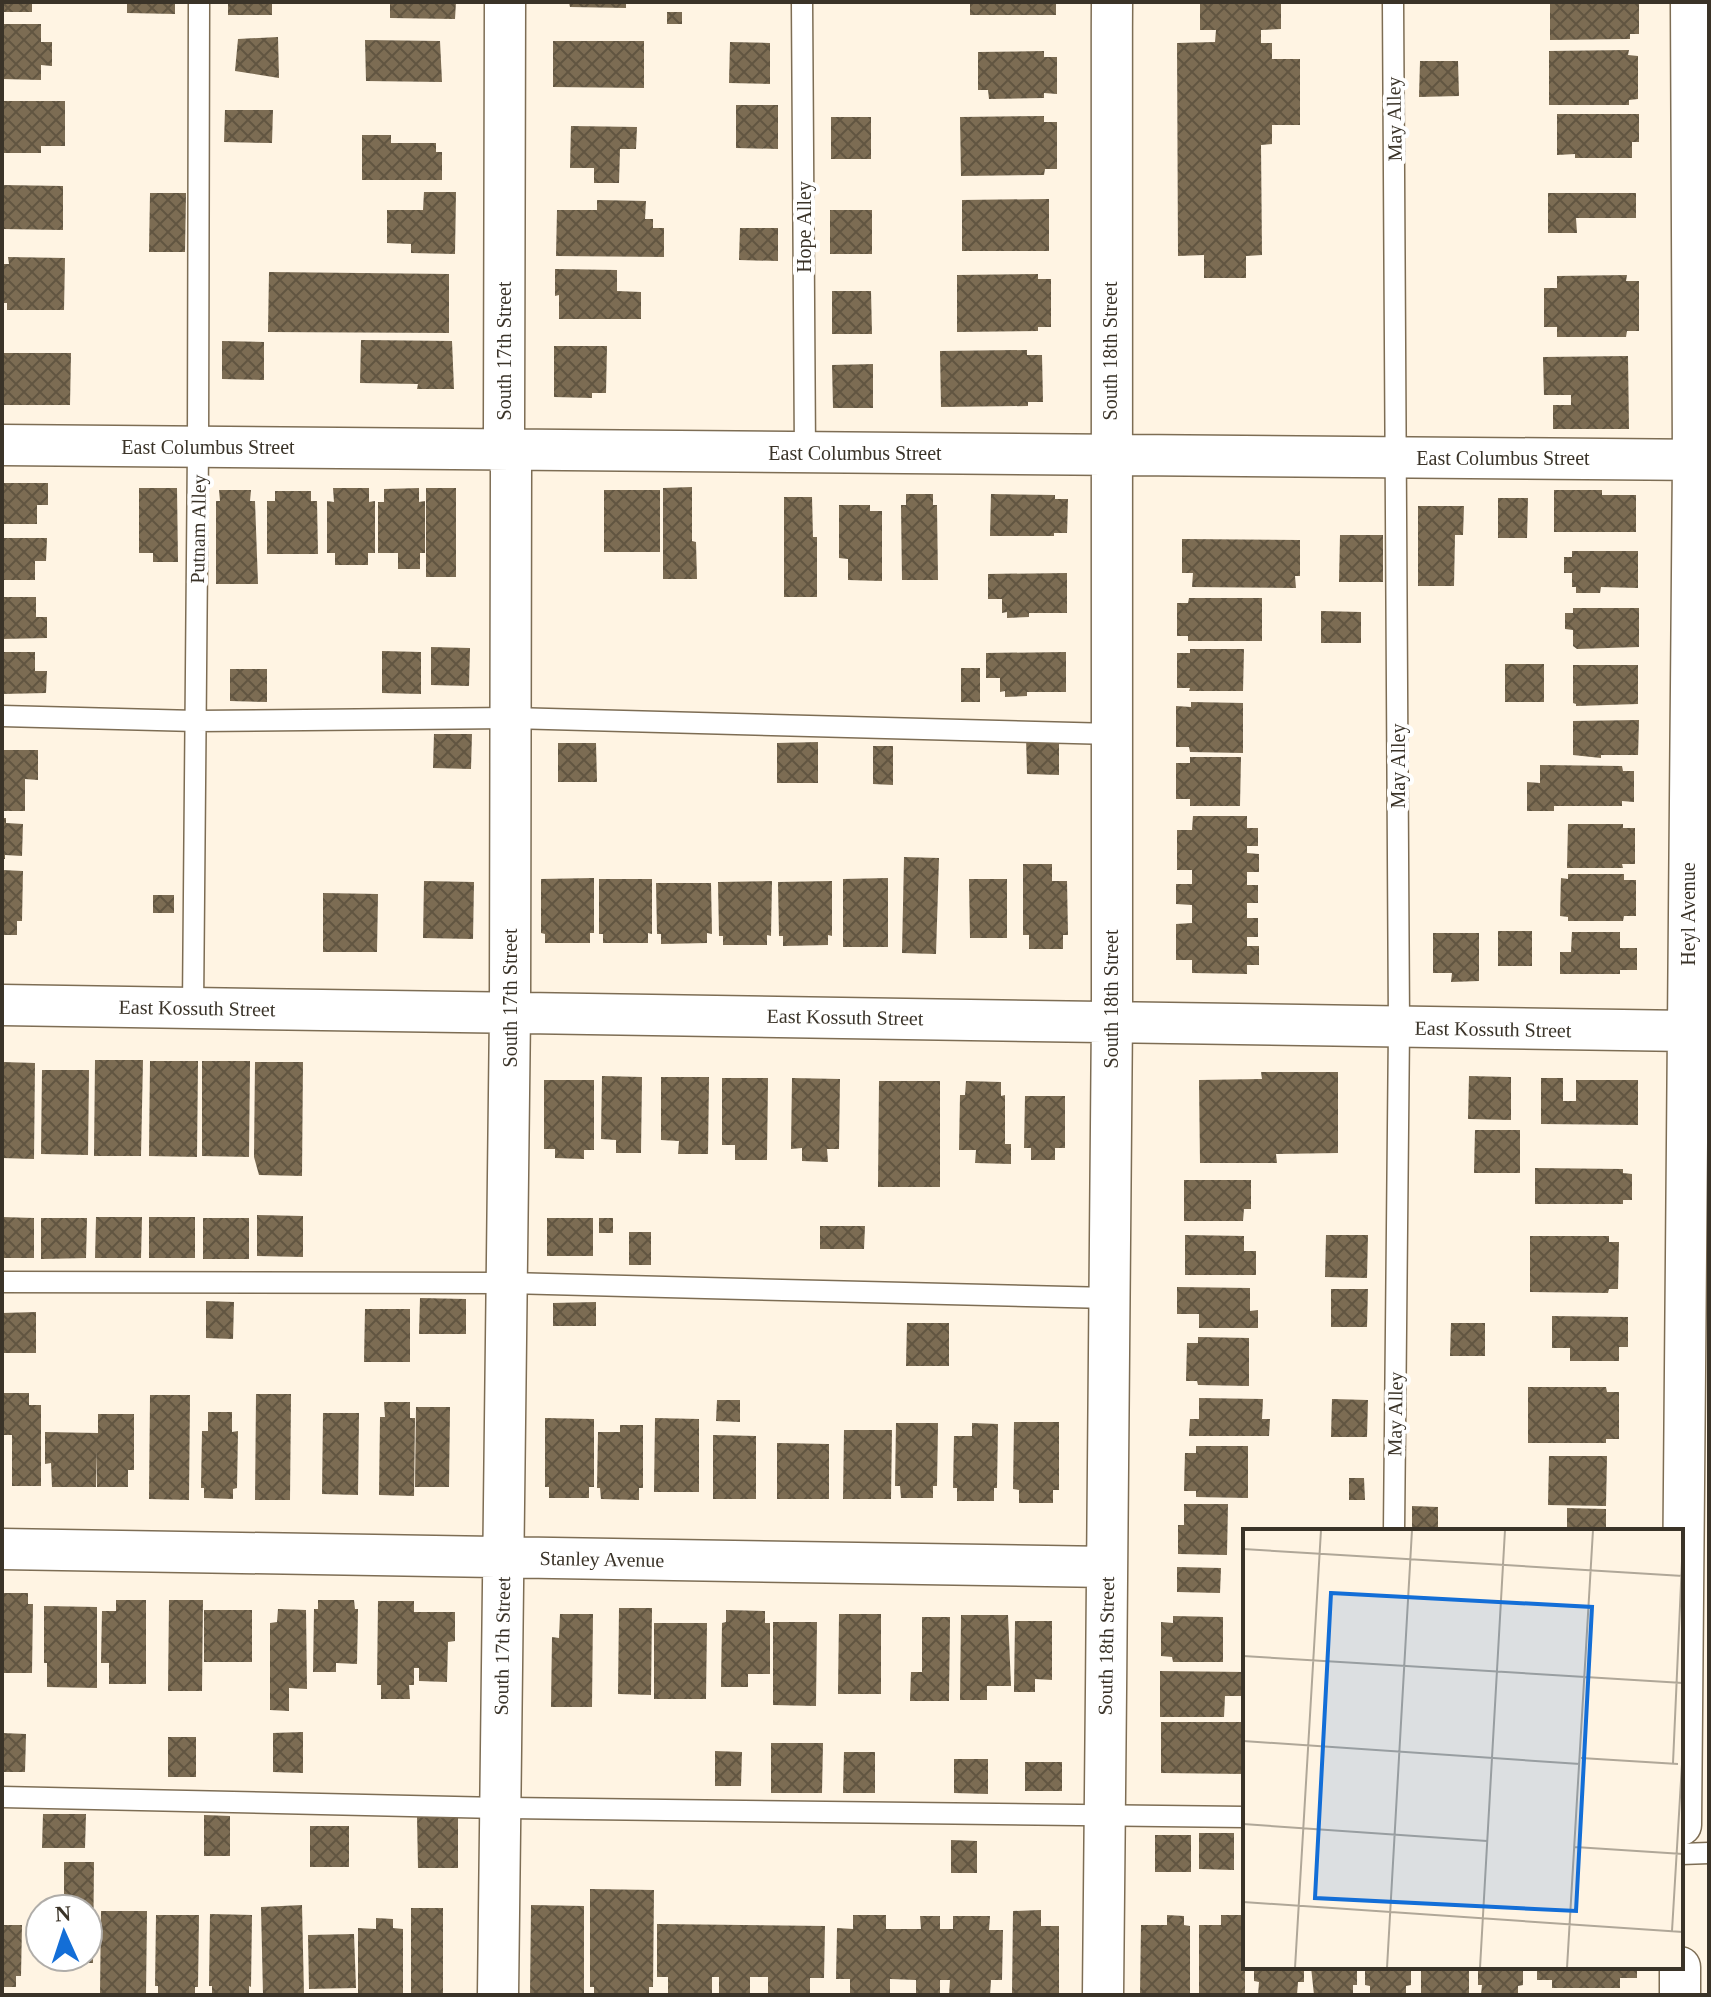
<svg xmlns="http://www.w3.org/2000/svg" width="1711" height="1997" font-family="'Times New Roman',serif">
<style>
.building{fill:url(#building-cross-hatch)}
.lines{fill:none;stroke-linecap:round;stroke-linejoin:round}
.service-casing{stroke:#7d6d54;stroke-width:23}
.minor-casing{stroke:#7d6d54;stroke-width:43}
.service{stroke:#fff;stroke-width:20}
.minor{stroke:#fff;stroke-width:40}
.labels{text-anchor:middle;stroke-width:8;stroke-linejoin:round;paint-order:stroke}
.street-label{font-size:20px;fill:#3a3328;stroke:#fff}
.inset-road{fill:none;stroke:#b0a798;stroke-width:2}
.view{fill:#136ed7;fill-opacity:0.15;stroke:#136ed7;stroke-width:4}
.inset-edge{fill:none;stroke:#3a3328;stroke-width:4}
</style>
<defs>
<pattern id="building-cross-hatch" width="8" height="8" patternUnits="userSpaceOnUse" patternTransform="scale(2)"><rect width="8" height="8" fill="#7c6c53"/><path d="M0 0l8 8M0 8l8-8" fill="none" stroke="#615541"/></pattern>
</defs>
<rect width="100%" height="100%" fill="#fff4e3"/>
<path class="building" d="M2 2H32V12H2Z
M127 2H175V14L127 13Z
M228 2H272V15H228Z
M390 2H456L455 19 390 18Z
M569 2H626V8L570 7Z
M970 2H1056V15H970Z
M1200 2H1281V29L1261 30V43H1272V59H1300V125H1272V144L1261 145 1262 255 1246 256V278H1204V255L1178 256 1177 43 1215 42 1216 30H1200Z
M1550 2H1639V34H1630V39L1550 40Z
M667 12H682V24H667Z
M2 24H41V42H52V66L41 65V80L2 79Z
M278 37 279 78 235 71 238 39Z
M365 40 440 41 442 82 366 81Z
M553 41H644V88L553 87Z
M730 42 770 43V84L729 83Z
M1629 50 1628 55 1638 56V99L1629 100V105H1549V51Z
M1044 51V57H1057V94L1044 93V98L989 99 988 90H978V52Z
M1420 61H1458L1459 96 1419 97Z
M2 101H65V146H41V153H2Z
M736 105H778V149L736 148Z
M225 110H273L272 143 224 142Z
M1557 114H1639V142H1632V158H1575V154L1557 155Z
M1044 116V122H1057V169H1045L1044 175 961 176 960 117Z
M831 117H871V159H831Z
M571 126 637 127 636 149H620L619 183H594V168H570Z
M362 135H391V143H436V152H442V180H362Z
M2 185 63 186V230L2 229Z
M424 192H456L455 254 411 253V244L387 243V210H423Z
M150 193H186L185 252H149Z
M1548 193H1636V218H1576L1577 233H1548Z
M1049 199V251H962V200Z
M597 200 646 201 645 219H653V228H664V257L556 256 557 210H597Z
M830 210H872V254H830Z
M740 228H778V261L739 260Z
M8 257 65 258 64 310H7V303H2V264H9Z
M555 269 617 270V291L641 292V319H559V295L555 296Z
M269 272 449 274V333L268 332Z
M1038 274V279H1051V327H1038V331L957 332V275Z
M1627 275 1626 281H1639V331H1627L1626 337H1557V327H1544V288H1557V276Z
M832 291H871L872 334H832Z
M361 340 452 341 454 389H417L418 384 360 383Z
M222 341 264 342V380L222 379Z
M554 346H607L606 393H592V398L554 397Z
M1027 350V355H1042L1043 402H1028V406L941 407 940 351Z
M2 353H71L70 405H2Z
M1628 356 1629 429H1553V405H1571V395H1544L1543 357Z
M873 364V408H833L832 365Z
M2 483H48V505H37V524H2Z
M692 487V541L696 542 697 579H663V488Z
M139 488H177L178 562H153V553H139Z
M333 488H369V502L375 501V553H368V565H335V553H327V501L334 502Z
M419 488V502L425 501V553H420V569H398V553H378V502H384V489Z
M426 488H456V577H426Z
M219 490H251L250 501H255L258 584H216V501H220Z
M604 490H660V552H604Z
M1554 490H1602V495H1636V532H1554Z
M275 491H311V501H317L318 554H267V501H275Z
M906 494H933V505H937L938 580H902L901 505H906Z
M991 494 1055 495V499H1068L1067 533H1054V536H990Z
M784 497H812L813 537H817V597H784Z
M1498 498H1528L1527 538H1498Z
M839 505H870V511H882V581L848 580V559L839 558Z
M1418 506H1464L1463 535H1455L1454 586H1418Z
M1340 535H1383V582H1339Z
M2 538H47L46 561H35V580H2Z
M1182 539 1300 540V576H1295L1296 588 1192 587 1193 573H1182Z
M1572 551H1638V588L1601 587 1600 593H1576V587H1572V573H1564V557H1572Z
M1067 573V613H1029V617L1007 618V612L1002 613V599H988V574Z
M2 597H36V617H47V638L2 639Z
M1189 598H1262V641H1188V636H1177V603H1188Z
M1573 608H1639V647L1577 649 1573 646V630L1565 629V613H1573Z
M1321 611 1361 612V643H1321Z
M431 647 470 648 469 686 431 685Z
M1190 649H1244L1243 691H1189L1190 688H1177V653H1190Z
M382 651 421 652V694L382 693Z
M2 652H35V671H47L46 693 2 694Z
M1066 652V692H1027V696L1005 697V691L1000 692V678H986V653Z
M1505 664H1544V702H1505Z
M1573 665H1638V704L1576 706V704L1573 703Z
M961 668H980V702H961Z
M230 669H267V702L230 701Z
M1191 702 1243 703V753L1190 752 1189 747H1176V706L1191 707Z
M1639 720 1638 755H1601V758L1573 755V721Z
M434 734H472L471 769 433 768Z
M1059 736V775L1027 774 1026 737Z
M818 742V783H777V743Z
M558 743H596L597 782H558Z
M873 746H893V785L873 784Z
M2 750H38V780L25 779V811H2Z
M1190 757H1241L1240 806H1190V799H1176V763H1190Z
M1540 765 1622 766 1623 771H1634V802L1622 801V806H1554V811H1527V782L1540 783Z
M1193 816H1247V828H1258V846H1247V853L1259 854V872H1247V885H1258V903H1247V918H1258V937H1247V946H1259V965H1247V974L1192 973V960H1176V924L1192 923V905L1176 904V884H1192V870H1177V830H1192Z
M2 818H6V823L23 824 22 856 5 855V859H2Z
M1568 824H1623V828H1635V864H1622L1623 868H1567Z
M904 857 939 858 936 954 902 953Z
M1023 864H1052V881H1067L1068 935H1063V949H1029V935H1023Z
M2 870 23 871 22 921H17V935H2Z
M1568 874H1624V880H1636V916H1624L1623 921H1568V917L1560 916 1561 878 1568 879Z
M594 878V933H590V943H545V934L541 933V879Z
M888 878V947H843V879Z
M599 879H652V934L648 933V943H603V934H599Z
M969 879H1007V938H970Z
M424 881 474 882 473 939 423 938Z
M772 881 771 936 767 935V945H723V936H719L718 882Z
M832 881V936L828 935V945L783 946V936H779L778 882Z
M656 883H711L712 934 707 933V943L661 944V934H657Z
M323 893 378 894 377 952H323Z
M153 895H174V913H153Z
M1498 931H1532V966H1498Z
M1572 932H1620V948H1637V970H1620V974H1560V952H1571Z
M1433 933H1479V981L1451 982 1452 973H1433Z
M95 1060H143L141 1156H94Z
M150 1061H198L197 1157 149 1156Z
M202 1061H250L249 1157 202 1156Z
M2 1062 35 1063 34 1159 2 1158Z
M255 1062H303L302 1176 259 1175 254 1157Z
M42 1070H89L88 1155 41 1154Z
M1261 1072H1338V1153L1276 1154 1277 1163H1200L1199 1080 1262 1079Z
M602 1076 642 1077 641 1153H616V1140L601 1139Z
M1469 1076 1511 1077V1120L1468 1119Z
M661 1077H709L708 1154H678L679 1141 661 1140Z
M722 1078H768L767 1160H735V1145H722Z
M792 1078 840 1079 839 1149H827L828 1162 802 1161V1148L791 1149Z
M1541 1078H1563V1101H1576V1080H1638V1125L1541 1124Z
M544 1080H594V1150H584V1159L555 1158V1149H544Z
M879 1081H940V1187H878Z
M966 1081 1001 1082V1096L1005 1095V1144H1011V1164L975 1163 976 1150H959L960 1095H965Z
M1025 1096H1065V1148H1055V1160H1031V1148H1024Z
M1475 1130H1520V1173H1474Z
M1535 1168 1623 1169V1173L1632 1174V1200H1623V1204H1535Z
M1184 1180H1251V1209H1244L1243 1221H1184Z
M257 1215 303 1216V1257L257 1256Z
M2 1217 34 1218V1258H2Z
M96 1217H142L141 1258H95Z
M149 1217H195V1258H149Z
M41 1218H87L86 1258 41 1259Z
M203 1218H249V1259H203Z
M547 1218H593V1256H547Z
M599 1218H613V1233H599Z
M820 1226H865L864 1249H820Z
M629 1232H651V1265H629Z
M1185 1235 1244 1236V1251H1256V1275H1185Z
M1326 1235H1368L1367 1278 1325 1277Z
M1530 1236H1609V1242H1619L1618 1289H1609L1608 1293 1530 1292Z
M1177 1287 1250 1288V1311L1258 1310V1328H1199V1314H1177Z
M1331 1289H1368L1367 1327H1331Z
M420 1298 466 1299V1334H419Z
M206 1301 234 1302 233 1339 206 1338Z
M596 1302V1326H553V1303Z
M365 1309H410V1362H364Z
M36 1312V1353H2V1313Z
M1552 1316 1628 1317V1347H1619V1361H1570V1348H1552Z
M907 1323H949V1366H906Z
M1451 1323H1485V1356H1450Z
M1198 1337 1249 1338V1386L1198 1385 1197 1381H1186L1187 1343H1198Z
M1528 1387H1606L1607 1392H1619V1439H1606V1443H1528Z
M2 1393H29V1405H41V1486H12V1435H4Z
M256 1394H291L290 1500H255Z
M150 1395H190L189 1500 149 1499Z
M1199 1398 1263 1399 1262 1419H1270L1269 1436H1189L1190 1419H1199Z
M1332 1399 1368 1400 1367 1437H1331Z
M717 1400H740V1422L716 1421Z
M384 1402H410V1418H415L414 1496 379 1495 380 1417H385Z
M416 1407H450L449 1487H415Z
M208 1412H232V1432L238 1431 237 1488 233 1489V1499L204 1498V1488H201L202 1431H208Z
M323 1413H359L358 1495 322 1494Z
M98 1414H134V1470H128V1487H97L96 1451V1487H52L51 1463 45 1464V1432L98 1433Z
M545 1418 594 1419V1487H589V1498H549V1487H545Z
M655 1418 699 1419V1492H654Z
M1014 1422H1059V1490H1053V1503H1019V1490L1013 1489Z
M896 1423H938L937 1486H933V1498H901L900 1486H895Z
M972 1423 998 1424 997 1488H994V1501H957V1488H953L954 1436H972Z
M620 1425H643V1488H639V1500L601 1499 600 1488H597L598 1432H620Z
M844 1430H892L891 1499H843Z
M713 1435 756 1436V1499H713Z
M777 1443 829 1444V1499H777Z
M1196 1446H1248V1498L1196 1497V1491H1184L1185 1453H1196Z
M1549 1456H1607L1606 1506 1548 1505Z
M1349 1478H1364L1365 1500H1349Z
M1184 1504H1228L1227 1555 1178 1554V1525H1184Z
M1412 1506 1438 1507V1527H1412Z
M1567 1508 1606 1509V1531H1567Z
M1177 1567 1221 1568 1220 1593 1177 1592Z
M2 1593H28V1604H33L32 1673H2Z
M116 1600H146V1684H109V1663H101L102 1611H116Z
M169 1600H203L202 1691H168Z
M318 1600H354L355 1609H358L357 1664 336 1663V1672H313L314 1609H318Z
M378 1601H414V1612H455V1641L448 1642 447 1682 419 1681V1668H414V1685H409L410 1699H381V1685H377Z
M44 1606 97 1607V1688L47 1687V1663H44Z
M619 1608H652L651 1695 618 1694Z
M278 1609 306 1610 307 1689 289 1688V1711L270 1710V1623L277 1622Z
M204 1610H252V1662H204Z
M726 1610 765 1611V1623H770V1674H748V1687H721L722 1623 726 1622Z
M560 1614H593L592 1707H551L552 1637 559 1638Z
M839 1614H881V1694H838Z
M961 1615H1008L1011 1686H987V1700H960Z
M1173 1616 1223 1617V1662H1173L1172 1657 1161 1656V1622L1173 1623Z
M922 1617H950L949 1701H910L911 1672H922Z
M1015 1621H1052V1680L1035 1679V1692H1014Z
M773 1622H817L816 1706 773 1705Z
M654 1623H707L706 1699H654Z
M1160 1671 1245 1672V1696H1225L1224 1717H1160Z
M1161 1722H1245V1774L1161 1773Z
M303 1732V1773L273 1772V1733Z
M2 1733 26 1734 25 1772H2Z
M168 1737H196V1777H168Z
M771 1743H823L822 1793H771Z
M715 1751 742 1752 741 1786H715Z
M844 1752H875V1793H843Z
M954 1759H988V1794L954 1793Z
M1025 1762H1062V1791H1025Z
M43 1814H86L85 1848H42Z
M204 1815 230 1816V1856H204Z
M417 1816H458V1868H418Z
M310 1826H349V1867H310Z
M1199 1833H1234V1870L1199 1869Z
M1155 1835H1191V1872H1155Z
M951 1840 977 1841V1873H951Z
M64 1862H94L93 1963H52V1957H88V1909H64Z
M590 1889 654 1890 653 1987H649V1995H594V1987H590Z
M302 1905 304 1995H263L261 1907Z
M531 1905 584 1906V1995H530Z
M411 1908H443V1995H411Z
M1041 1910V1926H1059V1993H1012L1013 1911Z
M101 1911H147L146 1995 100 1994Z
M210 1914 252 1915 251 1987 249 1986V1995H212V1986H209Z
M156 1915H199L198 1987H195V1995H158V1986H155Z
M853 1915H886V1929H921L920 1916H940V1929H953V1916H990L989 1930H1003L1002 1980H991L990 1995H949L950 1980H940V1995H916V1980L890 1979V1995H850V1979H836L837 1928 853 1929Z
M1167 1915 1184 1916V1925L1190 1926V1995H1140L1141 1925H1167Z
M1221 1915H1245V1995H1199V1925H1221Z
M376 1918 393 1919V1928L403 1929V1995H358V1928L376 1929Z
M657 1924 825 1926 824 1978H810V1994L768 1993V1977H750V1994H719V1977H712V1994H668V1977H657Z
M2 1925H22L21 1976H16V1987H2Z
M354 1934 356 1988 309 1989 308 1935Z
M1254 1967H1304V1982H1298L1297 1995H1258L1259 1982 1254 1981Z
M1311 1967H1357V1985H1353V1995H1314Z
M1365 1967H1411V1985L1406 1986V1995H1370V1986L1365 1985Z
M1421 1967H1469V1995H1421Z
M1478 1967H1523V1985L1518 1986V1995H1481L1482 1985H1478Z
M1537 1967H1637V1978H1620V1988H1552V1980H1537Z"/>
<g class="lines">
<g class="service-casing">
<path id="service" d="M802 2 805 453
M1393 2 1399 1027 1394 1531
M2 716 196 721 511 718 1112 734
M193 1008 198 447 199 2
M2 1282 505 1283 1109 1298
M2 1797 499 1808 1245 1817
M1681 1854 1709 1853"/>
</g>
<g class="minor-casing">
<path id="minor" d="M2 445 1709 460
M2 1005 1688 1031
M2 1549 1107 1567
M1681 1825 1693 460 1691 2
M498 1995 510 1012 511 468 505 450 504 432 505 2
M1103 1995C1106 1668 1110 1341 1112 1014 1113 676 1110 339 1112 2
M1680 1995V1967"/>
</g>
<use href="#service" class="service"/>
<use href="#minor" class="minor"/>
</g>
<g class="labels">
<g class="street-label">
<text transform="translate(1394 119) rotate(-91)" y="7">May Alley</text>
<text transform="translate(804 227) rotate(-90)" y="7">Hope Alley</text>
<text transform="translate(504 351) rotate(-90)" y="7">South 17th Street</text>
<text transform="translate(1110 351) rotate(-90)" y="7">South 18th Street</text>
<text x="208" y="454">East Columbus Street</text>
<text x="855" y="460">East Columbus Street</text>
<text x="1503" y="465">East Columbus Street</text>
<text transform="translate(198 529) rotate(-89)" y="7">Putnam Alley</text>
<text transform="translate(1398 766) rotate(-90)" y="7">May Alley</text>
<text transform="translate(1688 914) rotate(-90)" y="7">Heyl Avenue</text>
<text transform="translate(510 998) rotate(-90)" y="7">South 17th Street</text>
<text transform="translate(1111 999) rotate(-90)" y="7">South 18th Street</text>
<text transform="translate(197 1008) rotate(1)" y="7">East Kossuth Street</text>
<text transform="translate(845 1017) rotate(1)" y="7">East Kossuth Street</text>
<text transform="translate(1493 1029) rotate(1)" y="7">East Kossuth Street</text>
<text transform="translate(1395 1414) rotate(-89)" y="7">May Alley</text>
<text transform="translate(602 1559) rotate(1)" y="7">Stanley Avenue</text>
<text transform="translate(502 1646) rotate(-89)" y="7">South 17th Street</text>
<text transform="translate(1106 1646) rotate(-89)" y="7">South 18th Street</text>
</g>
</g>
<g transform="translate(1243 1529)">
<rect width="440" height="440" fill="#fff4e3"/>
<path class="inset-road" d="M0 20 440 47M0 127 440 154M0 212 337 235M338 229 435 235M430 234 440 10M0 295 244 312M332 318 440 325M0 373 440 403M429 402 439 235M52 439 78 1M144 439 169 1M237 439 262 1M324 439 350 1"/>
<path class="view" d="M88 64 349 78 333 382 72 369Z"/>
<rect width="440" height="440" class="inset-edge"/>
</g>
<rect width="1711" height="1997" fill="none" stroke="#3a3328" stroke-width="8"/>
<g transform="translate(64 1933) rotate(357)"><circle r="38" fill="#ffffff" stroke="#b0ada9" stroke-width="2"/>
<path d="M0-6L14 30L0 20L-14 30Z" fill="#136ed7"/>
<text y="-12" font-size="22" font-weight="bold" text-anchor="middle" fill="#3a3328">N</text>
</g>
</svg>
